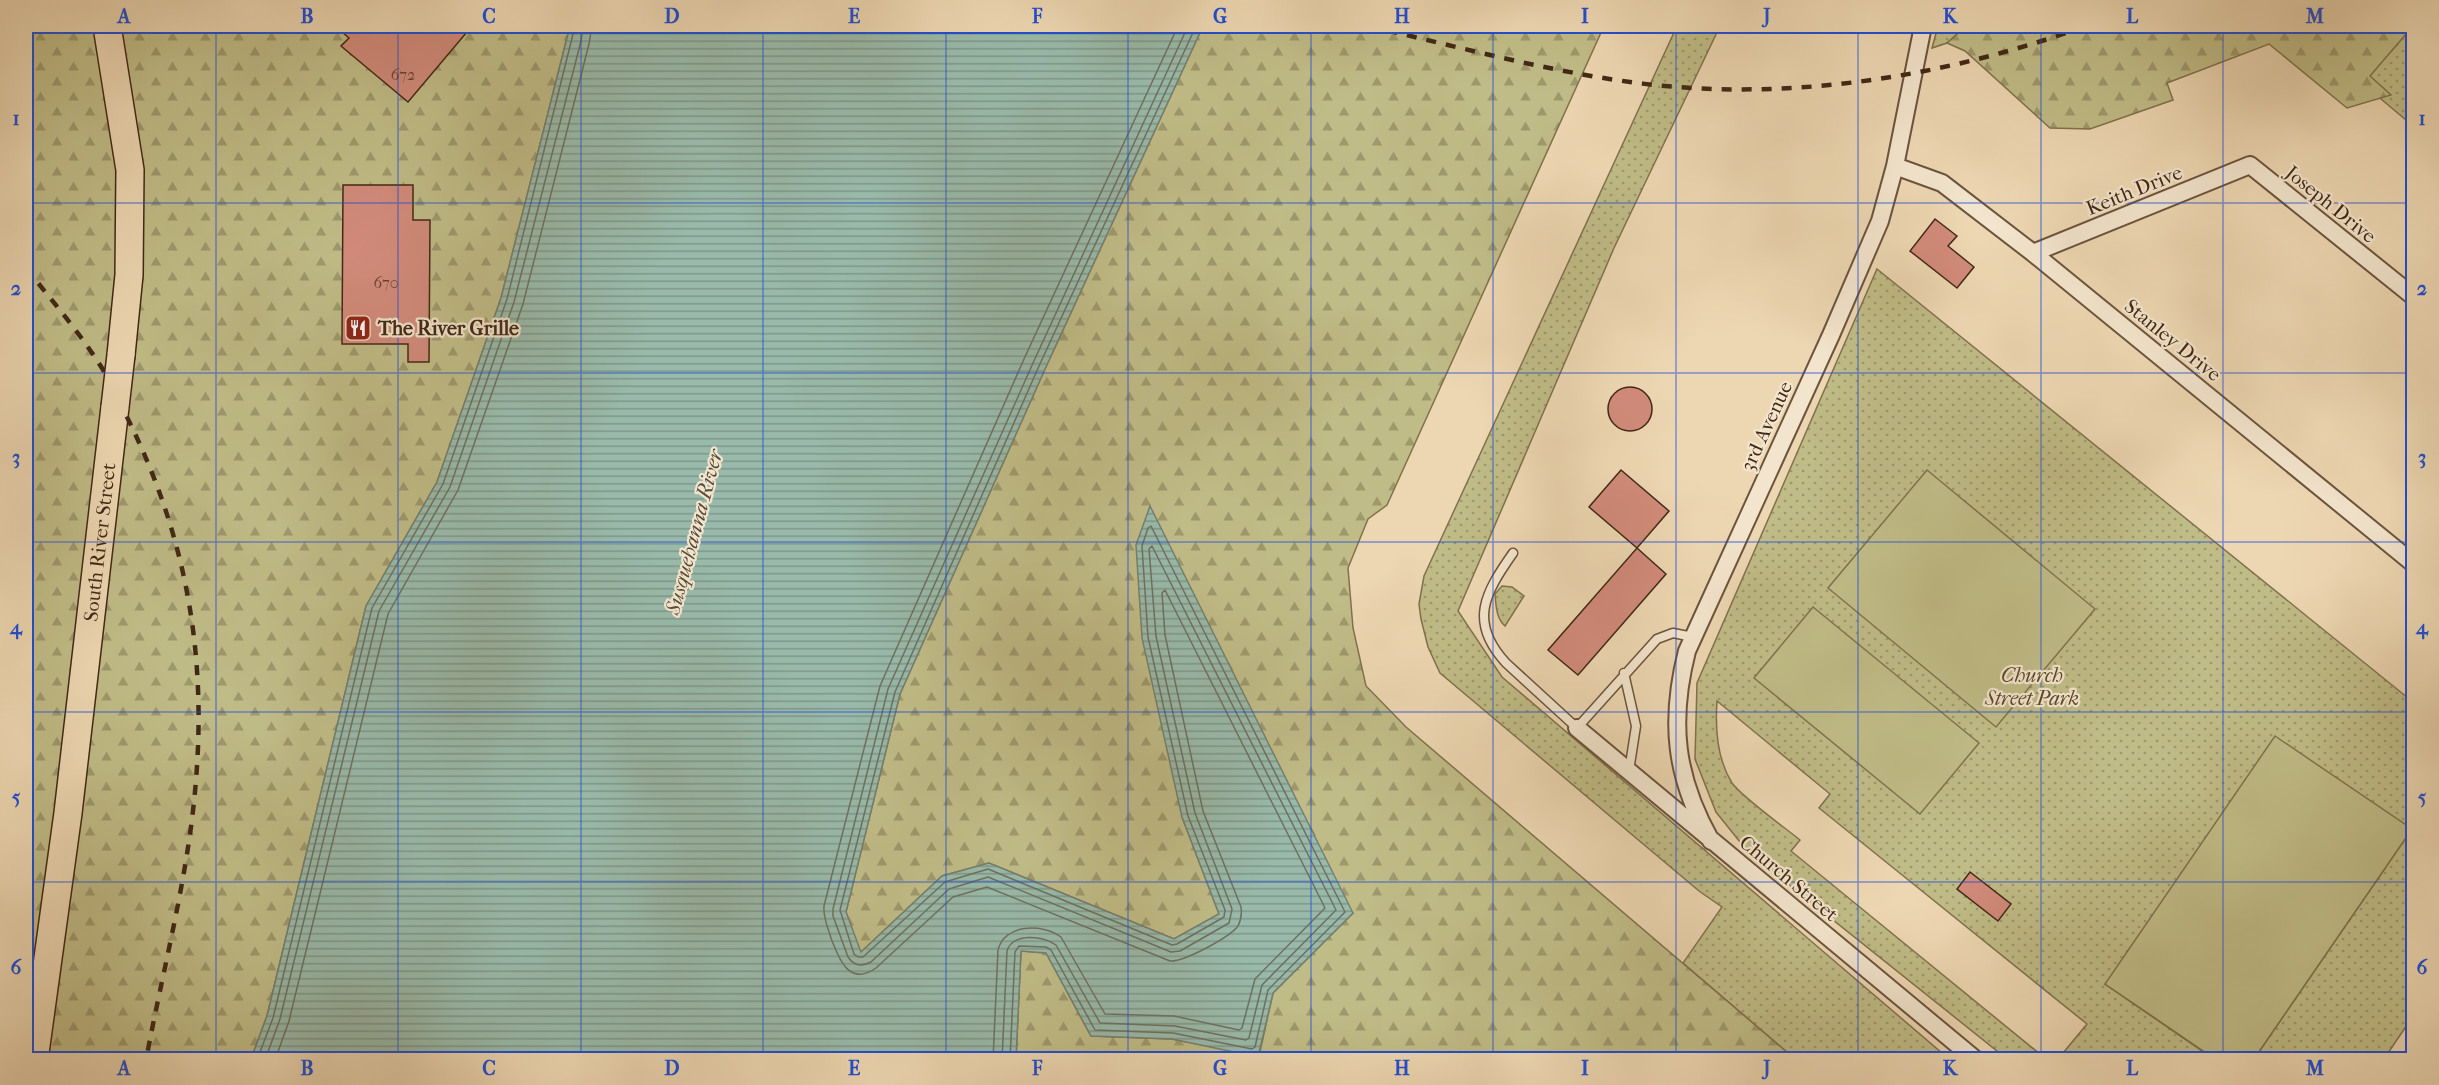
<svg xmlns="http://www.w3.org/2000/svg" width="2439" height="1085" font-family="'IM FELL French Canon',serif">
<style>
.grass{fill:url(#grass-dots);stroke:#80724e;stroke-width:1.5}
.forest{fill:url(#forest-firs);stroke:#80724e;stroke-width:1.5}
.garden{fill:#c0bc87;stroke:#80724e;stroke-width:1.5}
.water{fill:url(#water-rules);stroke:#76806f;stroke-width:1.5}
.lines{fill:none;stroke-linecap:round;stroke-linejoin:round}
.shore{stroke:#6d7160;stroke-width:1.5}
.building{fill:#d28b7b;stroke:#412816;stroke-width:1.5}
.lane-casing{stroke:#6c543d;stroke-width:11}
.street-casing{stroke:#6c543d;stroke-width:20}
.primary-casing{stroke:#412816;stroke-width:30}
.lane{stroke:#f3e5cd;stroke-width:8}
.street{stroke:#f3e5cd;stroke-width:16}
.primary{stroke:#edd7b2;stroke-width:27}
.rail{stroke:#412816;stroke-width:4.5;stroke-dasharray:10 10;stroke-linecap:butt}
.primary-bridge-casing{stroke:#412816;stroke-width:30;stroke-linecap:butt}
.primary-bridge{stroke:#edd7b2;stroke-width:27}
.grid{fill:none;stroke:#1d4ed8;stroke-width:1.5;stroke-opacity:0.55}
.labels{text-anchor:middle;stroke-width:4.5;stroke-linejoin:round;paint-order:stroke}
.number-label{font-size:16px;fill:#65412f}
.street-label{font-size:20px;fill:#412816;stroke:#f3e5cd}
.poi-label{font-size:20px;font-weight:bold;fill:#412816;stroke:#f3e5cd;text-anchor:start}
.park-label{font-size:20px;font-style:italic;fill:#5a462d;stroke:#f3e5cd}
.water-label{font-size:21px;font-style:italic;fill:#574c3b;stroke:#f3e5cd}
.neatline{fill:none;stroke:#1d4ed8;stroke-width:2}
.grid-label{font-size:20px;text-anchor:middle;font-weight:bold;fill:#1d4ed8}
</style>
<defs>
<pattern id="grass-dots" width="8" height="8" patternUnits="userSpaceOnUse" patternTransform="scale(1.5)"><rect width="8" height="8" fill="#c0bc87"/><path d="M2 2h.1M6 6h.1" fill="none" stroke="#9e996d" stroke-width="1.8" stroke-linecap="round"/></pattern>
<pattern id="forest-firs" width="22" height="20" patternUnits="userSpaceOnUse" patternTransform="scale(1.5)"><rect width="22" height="20" fill="#c0bc87"/><path d="M5 1l3.5 6h-7zM16 11l3.5 6h-7z" fill="#9e996d"/></pattern>
<pattern id="water-rules" width="6" height="5" patternUnits="userSpaceOnUse" patternTransform="scale(1.5)"><rect width="6" height="5" fill="#99baaa"/><path d="M0 2.5h6" fill="none" stroke="#7e9789"/></pattern>
</defs>
<rect width="100%" height="100%" fill="#edd7b2"/>
<filter id="stains"><feTurbulence type="fractalNoise" baseFrequency=".00333" numOctaves="4"/><feColorMatrix values="0 0 0 0 .2 0 0 0 0 .09 0 0 0 0 .02 0 0 0 .5 -.17"/></filter>
<radialGradient id="worn" r=".72"><stop offset=".6" stop-color="#630" stop-opacity="0"/><stop offset="1" stop-color="#630" stop-opacity=".3"/></radialGradient>
<path class="grass" d="M1677 26H1720L1614 248 1458 611 1502 677 1949 1059H1795L1683 963 1722 907 1699 891 1440 673 1428 647 1421 619 1419 604 1424 576Z
M1938 26H1985L1979 34 1963 29 1947 43 1932 48Z
M2388 26H2413V126L2349 72Z
M1877 269 2413 702V1016L2384 1059H2254L2412 829 2105 984 2215 1060 2058 1059 2087 1024 1819 808 1830 794 1717 701C1715 729 1717 759 1732 783 1742 797 1784 827 1800 840L1791 851 2046 1059H2007L1748 852 1716 812 1695 759 1697 683Z
M1502 586 1512 587 1524 596 1505 626C1496 618 1496 605 1495 594Z"/>
<path class="forest" d="M26 26H570L501 298 437 482 366 606 267 1016 251 1059H26Z
M1203 26H1604L1387 505 1368 519 1348 568 1353 628 1366 686 1406 727 1795 1059H1016L1021 951 1046 953 1091 1036 1172 1039 1259 1056 1273 993 1353 913 1182 817 1219 914 1174 939 989 863 942 876 860 953 846 912 900 694 1045 369Z
M1985 26H2413L2370 76 2391 95 2347 108 2269 44 2167 83 2173 100 2090 129 2050 128 1965 51 1947 43 1963 29 1979 33Z"/>
<path class="garden" d="M1927 470 2095 609 1996 727 1828 588Z
M1813 607 1979 743 1920 814 1754 678Z
M2275 736 2412 829 2254 1059H2215L2105 984Z"/>
<path class="water" d="M570 26H1203L1045 369 900 694 846 912 861 952 942 876 989 863 1174 939 1219 914 1182 817 1142 638 1136 545 1150 506 1353 913 1273 993 1258 1057 1172 1039 1091 1036 1046 953 1021 951 1016 1059H251L267 1016 366 606 437 482 501 298Z"/>
<g class="lines">
<path class="shore" d="M257 1060 273 1018 372 608 443 484 507 299 575 26
M265 1060 280 1019 379 611 450 487 514 302 581 41 583 26
M275 1060 289 1021 388 614 458 490 523 304 589 44 592 26
M993 1060 998 950C1004 924 1042 923 1061 937L1105 1014 1174 1016 1239 1030 1242 1028 1255 979 1325 908 1165 590 1162 593 1165 635 1203 811 1241 907C1242 914 1241 920 1238 926 1230 937 1184 962 1170 961L987 887 953 897 876 968C849 987 839 959 831 938 828 928 823 918 824 906L880 686 1024 359 1178 26
M1002 1060 1007 951C1012 933 1043 935 1056 945L1100 1023 1175 1026 1246 1040 1249 1038 1262 985 1336 910 1152 546 1149 549 1156 636 1195 813 1232 909 1229 923 1180 951 1171 952 988 877 949 889 871 962C862 967 854 966 848 957L833 916V909L888 689 1033 363 1188 26
M1010 1060 1015 952 1019 946 1046 947 1051 950 1095 1030 1173 1033 1252 1049 1255 1047 1268 990 1345 912 1151 526 1148 528 1142 546 1148 637 1188 816 1225 910 1224 917 1177 944 1172 945 988 869 945 882 863 957H858L854 954 840 910 895 692 1039 366 1196 26"/>
</g>
<path class="building" d="M335 26H472L408 102 341 46 349 38Z
M343 185H413V220H430L429 362H408V344H342Z
M1935 219 1957 236 1948 246 1974 267 1957 288 1910 251Z
M1608 409a22 22 0 1 1 44 0a22 22 0 1 1-44 0Z
M1621 470 1669 511 1637 548 1589 507Z
M1637 548 1666 574 1578 675 1548 650Z
M1970 872 2011 904 1998 921 1957 889Z"/>
<g class="lines">
<g class="lane-casing">
<path id="lane" d="M1513 553C1485 593 1468 622 1506 663L1577 728 1657 639 1673 633 1693 637
M1624 673 1636 726 1629 771"/>
</g>
<g class="street-casing">
<path id="street" d="M1895 166 1942 183 2033 253 2414 564
M2033 253 2250 165 2414 297
M1577 728 1976 1060
M1711 841C1675 777 1669 722 1687 651L1831 335 1880 221 1895 166 1923 26"/>
</g>
<g class="primary-casing">
<g id="primary">
<path d="M107 26 130 170 129 275 121 355"/>
<path id="s1" d="M34 1060 68 813 115 407"/>
</g>
</g>
<use href="#lane" class="lane"/>
<use href="#street" class="street"/>
<use href="#primary" class="primary"/>
<path class="rail" d="M1368 26C1455 46 1542 70 1630 82 1783 103 1942 78 2086 26
M26 268C53 302 82 335 105 373 113 387 120 403 127 417 192 548 210 675 192 819 182 899 161 980 146 1060"/>
<g class="primary-bridge-casing">
<path id="primary-bridge" d="M115 407 121 355"/>
</g>
<use href="#primary-bridge" class="primary-bridge"/>
</g>
<path class="grid" d="M216 26V1060M398 26V1060M581 26V1060M763 26V1060M946 26V1060M1128 26V1060M1311 26V1060M1493 26V1060M1676 26V1060M1858 26V1060M2041 26V1060M2223 26V1060M26 203H2414M26 373H2414M26 542H2414M26 712H2414M26 882H2414"/>
<defs>
<g id="restaurant-square" transform="scale(1.35)"><rect x="-9" y="-9" width="18" height="18" rx="4" fill="#8f2418" stroke="#f3e5cd"/><path d="M-5-6h1v4h1v-4h1v4h1v-4h1v5L-1.5 .5V6h-2V.5L-5-1ZM5-6V6H3V1.5H1.5Q1.5-4 5-6Z" fill="#fff"/></g>
</defs>
<g fill-rule="evenodd">
<use href="#restaurant-square" x="358" y="328"/>
</g>
<g class="labels">
<g class="number-label">
<text x="403" y="80">672</text>
<text x="386" y="288">670</text>
</g>
<g class="street-label">
<text transform="translate(2134 190) rotate(-22)" y="7">Keith Drive</text>
<text transform="translate(2331 204) rotate(39)" y="7">Joseph Drive</text>
<text transform="translate(2173 340) rotate(39)" y="7">Stanley Drive</text>
<text transform="translate(1766 426) rotate(-65)" y="7">3rd Avenue</text>
<text dy="7" stroke="none"><textPath href="#s1" startOffset="522">South River Street</textPath></text>
<text transform="translate(1789 878) rotate(40)" y="7">Church Street</text>
</g>
<g class="poi-label">
<text x="378" y="335">The River Grille</text>
</g>
<g class="park-label">
<text x="2032" y="682">Church<tspan x="2032" dy="23">Street Park</tspan></text>
</g>
<g class="water-label">
<text transform="translate(694 532) rotate(-75)" y="7">Susquehanna River</text>
</g>
</g>
<rect width="2439" height="1085" fill="none" stroke="#edd7b2" stroke-width="66"/>
<rect x="33" y="33" width="2373" height="1019" class="neatline"/>
<g class="grid-label">
<text x="124" y="23">A</text>
<text x="307" y="23">B</text>
<text x="489" y="23">C</text>
<text x="672" y="23">D</text>
<text x="854" y="23">E</text>
<text x="1037" y="23">F</text>
<text x="1220" y="23">G</text>
<text x="1402" y="23">H</text>
<text x="1585" y="23">I</text>
<text x="1767" y="23">J</text>
<text x="1950" y="23">K</text>
<text x="2132" y="23">L</text>
<text x="2315" y="23">M</text>
<text x="16" y="125">1</text>
<text x="2422" y="125">1</text>
<text x="16" y="295">2</text>
<text x="2422" y="295">2</text>
<text x="16" y="464">3</text>
<text x="2422" y="464">3</text>
<text x="16" y="634">4</text>
<text x="2422" y="634">4</text>
<text x="16" y="804">5</text>
<text x="2422" y="804">5</text>
<text x="16" y="974">6</text>
<text x="2422" y="974">6</text>
<text x="124" y="1075">A</text>
<text x="307" y="1075">B</text>
<text x="489" y="1075">C</text>
<text x="672" y="1075">D</text>
<text x="854" y="1075">E</text>
<text x="1037" y="1075">F</text>
<text x="1220" y="1075">G</text>
<text x="1402" y="1075">H</text>
<text x="1585" y="1075">I</text>
<text x="1767" y="1075">J</text>
<text x="1950" y="1075">K</text>
<text x="2132" y="1075">L</text>
<text x="2315" y="1075">M</text>
</g>
<rect width="100%" height="100%" filter="url(#stains)"/>
<rect width="100%" height="100%" fill="url(#worn)"/>
</svg>
